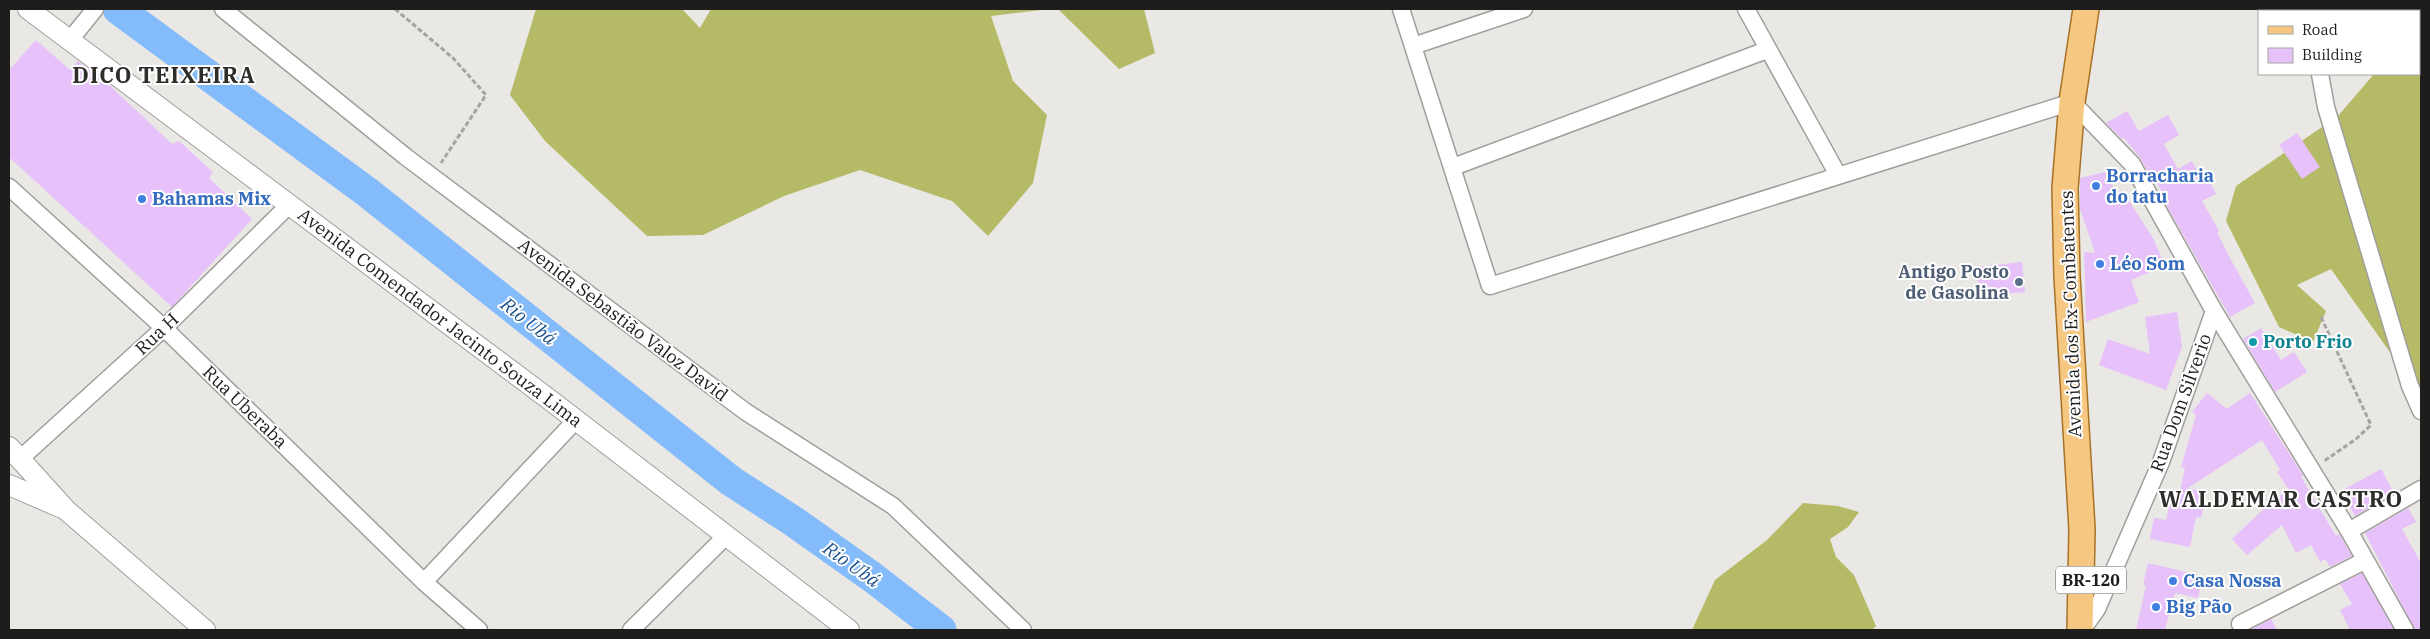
<svg xmlns="http://www.w3.org/2000/svg" width="2430" height="639" font-family="'IBM Plex Serif',serif">
<style>
.forest{fill:#b4ba65}
.lines{fill:none;stroke-linecap:round;stroke-linejoin:round}
.river{stroke:#84bbfb;stroke-width:31}
.building{fill:#e6c1fa}
.minor-casing{stroke:#a09e9b;stroke-width:19}
.tertiary-casing{stroke:#a09e9b;stroke-width:22}
.primary-casing{stroke:#a67327;stroke-width:28}
.path{stroke:#a6a4a2;stroke-width:3;stroke-dasharray:5 2.5;stroke-linecap:butt}
.minor{stroke:#fff;stroke-width:16}
.tertiary{stroke:#fff;stroke-width:20}
.primary{stroke:#f5c781;stroke-width:25}
.shop-dot{fill:#3f7fe0;stroke:#fff;stroke-width:2}
.service-dot{fill:#5c6f8a;stroke:#fff;stroke-width:2}
.culture-dot{fill:#0f9aa8;stroke:#fff;stroke-width:2}
.labels{text-anchor:middle;stroke-width:4;stroke-linejoin:round;paint-order:stroke}
.shield{fill:#fff;stroke:#626160;stroke-width:1}
.shield-label{font-size:16px;font-weight:bold;fill:#1e1d1c}
.shop-label{font-size:18px;font-weight:bold;fill:#366cbe;stroke:#fff;text-anchor:start}
.service-label{font-size:18px;font-weight:bold;fill:#4e5e75;stroke:#fff;text-anchor:end}
.street-label{font-size:18px;fill:#1e1d1c;stroke:#fff}
.culture-label{font-size:18px;font-weight:bold;fill:#0d838f;stroke:#fff;text-anchor:start}
.water-label{font-size:19px;font-style:italic;fill:#1b528c;stroke:#fff}
.district-label{font-size:22px;font-weight:bold;letter-spacing:1px;fill:#2e2d2a;stroke:#fff}
</style>
<rect width="100%" height="100%" fill="#eae8e5"/>
<path class="forest" d="M536 9H682L700 28 711 9H1050L991 16 1013 81 1047 115 1033 183 988 236 952 201 860 170 784 196 703 235 647 236 545 141 510 95Z
M1058 9H1144L1155 53 1119 69Z
M2419 63H2421V396L2331 269 2297 285 2326 311 2313 342 2279 327 2226 221 2236 186 2338 116 2374 74H2419Z
M1803 503 1838 506 1859 512 1848 527 1830 539 1836 557 1854 575 1876 626 1872 630H1692L1715 580 1767 540Z"/>
<g class="lines">
<path class="river" d="M118 9 367 192 731 481 793 521 872 577 941 630"/>
</g>
<path class="building" d="M36 40 70 70 78 61 106 82 172 144 179 141 213 172 209 178 252 219 172 307 9 157V70Z
M2127 111 2139 131 2168 115 2179 135 2164 144 2178 169 2192 161 2203 181 2208 179 2216 194 2202 201 2219 231 2217 232 2230 258 2255 303 2230 317 2164 201 2166 200 2153 175 2150 176 2141 159 2124 138 2122 139 2106 123Z
M2297 133 2320 167 2302 179 2279 145Z
M2105 172 2117 194 2122 190 2153 238 2165 266 2131 280 2139 302 2086 322 2084 252 2095 253 2080 209V178Z
M2022 262 2025 292 1979 296 1977 267Z
M2177 312 2182 347 2166 390 2099 365 2108 339 2150 354 2145 317Z
M2261 328 2281 360 2294 352 2307 372 2275 392 2243 339Z
M2207 393 2227 409 2250 393 2303 475 2301 477 2336 536 2339 534 2352 556 2330 567 2325 559 2320 562 2311 545 2296 553 2282 525 2247 555 2232 539 2273 500 2289 490 2277 472 2280 470 2262 440 2188 488 2207 493 2201 518 2196 517 2190 547 2150 539 2154 518 2166 520 2172 494 2179 496 2185 468 2181 467 2196 415 2192 412Z
M2381 469 2394 493 2355 516 2341 491Z
M2408 508 2416 522 2402 529 2421 563V630H2415L2365 533Z
M2148 563 2203 576 2198 598 2175 593 2165 630H2136L2146 586 2143 585Z
M2362 573 2394 630H2350L2340 610 2352 604 2340 584Z
M2271 619 2277 630H2250Z"/>
<g class="lines">
<g class="minor-casing">
<path id="minor" d="M223 9 406 157 746 412 893 506 1023 630
M1401 9 1490 286 2072 102 2132 164 2214 311 2349 531 2405 630
M1746 9 1838 175
M2321 11 2322 9
M70 40 95 9
M1413 46 1524 9
M2320 74 2326 107 2410 386 2421 411
M1453 167 1767 50
M9 187 164 328 424 582 479 630
M21 458 164 328 289 205
M2349 531 2421 489
M424 582 576 420
M2240 624 2364 561
M631 630 726 536
M2082 630 2097 609 2161 462 2214 311"/>
</g>
<g class="tertiary-casing">
<path id="tertiary" d="M28 9 550 400 849 630
M9 447 66 510 205 630
M9 485 60 507"/>
</g>
<g class="primary-casing">
<path id="primary" d="M2080 630 2082 529 2067 276 2065 188 2072 102 2086 9"/>
</g>
<path class="path" d="M395 9 453 58 486 95 441 163
M2321 317 2371 425 2356 439 2324 461"/>
<use href="#minor" class="minor"/>
<use href="#tertiary" class="tertiary"/>
<use href="#primary" class="primary"/>
</g>
<g class="shop-dot">
<circle cx="2096" cy="186" r="5"/>
<circle cx="142" cy="199" r="5"/>
<circle cx="2100" cy="264" r="5"/>
<circle cx="2173" cy="581" r="5"/>
<circle cx="2156" cy="607" r="5"/>
</g>
<circle class="service-dot" cx="2019" cy="282" r="5"/>
<circle class="culture-dot" cx="2253" cy="342" r="5"/>
<g class="labels">
<rect class="shield" x="2056" y="566.5" width="70" height="27" rx="4"/>
<g class="shield-label">
<text x="2091" y="586">BR-120</text>
</g>
<g class="shop-label">
<text x="2106" y="182">Borracharia<tspan x="2106" dy="21">do tatu</tspan></text>
<text x="152" y="205">Bahamas Mix</text>
<text x="2110" y="270">Léo Som</text>
<text x="2183" y="587">Casa Nossa</text>
<text x="2166" y="613">Big Pão</text>
</g>
<g class="service-label">
<text x="2009" y="278">Antigo Posto<tspan x="2009" dy="21">de Gasolina</tspan></text>
</g>
<g class="street-label">
<text transform="translate(2071 314) rotate(-92)" y="6">Avenida dos Ex-Combatentes</text>
<text transform="translate(440 318) rotate(37)" y="6">Avenida Comendador Jacinto Souza Lima</text>
<text transform="translate(623 320) rotate(37)" y="6">Avenida Sebastião Valoz David</text>
<text transform="translate(157 334) rotate(-43)" y="6">Rua H</text>
<text transform="translate(2181 403) rotate(-70)" y="6">Rua Dom Silverio</text>
<text transform="translate(245 407) rotate(44)" y="6">Rua Uberaba</text>
</g>
<g class="culture-label">
<text x="2263" y="348">Porto Frio</text>
</g>
<g class="water-label">
<text transform="translate(529 321) rotate(38)" y="7">Rio Ubá</text>
<text transform="translate(852 564) rotate(35)" y="7">Rio Ubá</text>
</g>
<g class="district-label">
<text x="164" y="83">DICO TEIXEIRA</text>
<text x="2281" y="507">WALDEMAR CASTRO</text>
</g>
</g>
<rect width="2430" height="639" fill="none" stroke="#1e1d1c" stroke-width="20"/>
<rect x="2258" y="10" width="162" height="65" fill="#ffffff" stroke="#a5a5a4"/>
<rect x="2268" y="26" width="25" height="8" fill="#f5c781" stroke="#a5a5a4"/>
<text x="2302" y="35" font-size="15" fill="#1e1d1c">Road</text>
<rect x="2268" y="48" width="25" height="15" fill="#e6c1fa" stroke="#a5a5a4"/>
<text x="2302" y="60" font-size="15" fill="#1e1d1c">Building</text>
</svg>
